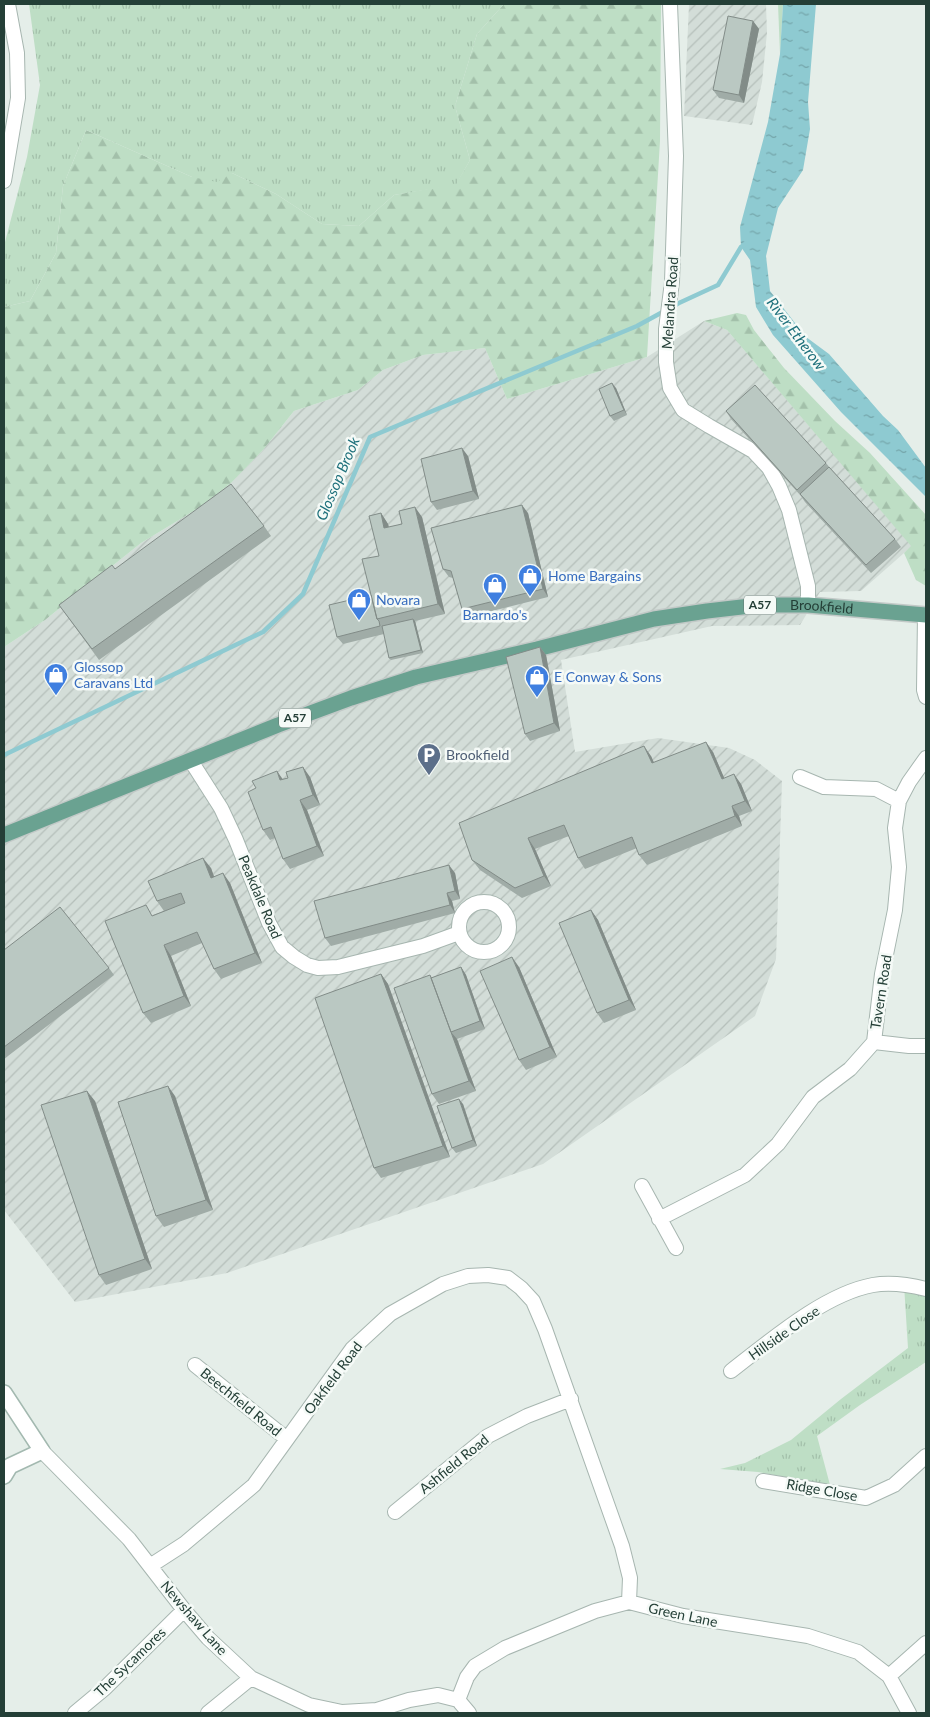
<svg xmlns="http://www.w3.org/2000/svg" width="930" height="1717" font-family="Lato,sans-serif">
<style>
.industrial{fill:url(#industrial-furrows)}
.green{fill:#bedec5}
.forest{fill:url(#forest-firs)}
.park{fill:url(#park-tufts)}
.water{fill:url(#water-ripples)}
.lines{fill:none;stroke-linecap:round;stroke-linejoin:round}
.stream{stroke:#8ecad1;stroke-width:4.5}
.street-casing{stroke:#a7b6b0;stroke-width:16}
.secondary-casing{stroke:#a3b9b0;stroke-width:18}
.primary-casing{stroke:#c2c9c7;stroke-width:18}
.street{stroke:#fff;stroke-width:14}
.secondary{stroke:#fff;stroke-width:15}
.primary{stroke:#6aa291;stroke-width:15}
.wall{fill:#a0aca7}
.shaded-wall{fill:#828c88}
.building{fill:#bac8c2;stroke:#828c88}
.labels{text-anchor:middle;stroke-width:5;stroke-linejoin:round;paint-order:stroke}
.shield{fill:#f5faf7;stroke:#637771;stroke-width:1}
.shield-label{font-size:12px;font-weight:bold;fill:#243f37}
.street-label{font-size:14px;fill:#243f37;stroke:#f5faf7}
.shop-label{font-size:14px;fill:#366cbe;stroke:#f5faf7;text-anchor:start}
.service-label{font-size:14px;fill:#4e5e75;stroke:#f5faf7;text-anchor:start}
.water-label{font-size:15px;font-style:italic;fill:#1e707b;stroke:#f5faf7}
</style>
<defs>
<pattern id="industrial-furrows" width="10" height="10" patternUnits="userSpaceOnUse" patternTransform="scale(1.25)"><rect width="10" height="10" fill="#d3ddd8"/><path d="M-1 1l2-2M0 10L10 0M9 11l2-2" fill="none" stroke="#b5bfba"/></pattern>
<pattern id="forest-firs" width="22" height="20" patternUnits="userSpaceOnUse" patternTransform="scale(1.25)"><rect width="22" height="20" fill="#bedec5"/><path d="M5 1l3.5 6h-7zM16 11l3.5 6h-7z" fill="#a3c0aa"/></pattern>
<pattern id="park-tufts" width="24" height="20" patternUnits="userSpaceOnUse" patternTransform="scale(1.25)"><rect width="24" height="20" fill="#bedec5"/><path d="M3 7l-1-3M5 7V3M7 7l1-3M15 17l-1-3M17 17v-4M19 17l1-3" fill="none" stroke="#a3c0aa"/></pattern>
<pattern id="water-ripples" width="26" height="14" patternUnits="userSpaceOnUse" patternTransform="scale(1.25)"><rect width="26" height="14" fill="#8ecad1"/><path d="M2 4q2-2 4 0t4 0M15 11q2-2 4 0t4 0" fill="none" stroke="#74a5aa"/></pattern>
</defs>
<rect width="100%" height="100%" fill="#e5eee9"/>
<path class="industrial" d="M689 4H766L767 33 762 82 752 125 684 116Z
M704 321 727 330 912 546 861 591 820 592 800 625 712 626 561 660 575 752 658 738 729 748 755 760 782 781 776 959 755 1016 543 1164 227 1273 75 1302 4 1210V647L45 620 141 543 202 506 231 483 263 450 294 411 358 390 383 370 423 355 485 348 507 399 647 357Z"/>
<path class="green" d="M778 4H783L780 54Z"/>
<path class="forest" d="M504 4H661L660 141 647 357 507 399 485 348 423 355 383 370 358 390 294 411 263 450 231 483 202 506 141 543 45 620 4 647V307L30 301 56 253 63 186 86 130 192 177 232 173 276 194 322 224 359 226 394 195 456 184 470 160 455 106 477 34Z
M737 313 746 315 754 330 784 368 835 421 870 453 926 515V586L916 580 904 553 911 546 727 330 704 321Z"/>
<path class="park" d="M29 4H504L477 34 455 106 470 160 456 185 394 195 359 226 322 224 276 194 232 173 217 182 192 177 86 130 63 186 56 253 30 301 4 307V246L27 157 40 85Z
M904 1285 926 1289V1362L860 1405 817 1436 830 1485 758 1472 720 1469 745 1463 791 1440 841 1399 908 1348Z"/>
<path class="water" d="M783 4H816L808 102 810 129 803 170 778 208 766 256 770 291 806 337 829 354 883 416 898 430 926 468V497L841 412 773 335 756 307 750 260 741 247 740 227 768 122 780 54Z"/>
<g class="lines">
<path class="stream" d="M4 755 263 632 303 594 370 437 637 326 679 303 718 285 741 247 746 244"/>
<g class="street-casing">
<path id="street" d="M670 4 676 156 672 282 666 329V362L670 388 683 410 709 426 753 451 769 468 779 486 789 510 808 586V605
M4 181 18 98 17 53 8 4
M925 615 924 690 926 697
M191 761 221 808 236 840 269 923 282 947 294 957 307 965 318 968 338 967 423 946 459 933
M800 777 824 787 876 789 899 801
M459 927a25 25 0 1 1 50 0a25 25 0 1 1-50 0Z
M874 1042 909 1046H926
M642 1186 676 1248
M659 1219 745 1175 778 1144 813 1097 850 1069 874 1042 882 974 895 910 899 867 895 828 899 801 909 782 926 758
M195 1365 287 1439
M731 1371C770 1341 824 1294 873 1285 890 1282 910 1285 926 1289
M42 1451 129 1539 184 1610 208 1638 251 1678 309 1705 342 1712 377 1710 409 1700 438 1695 458 1700 469 1713
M763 1481 866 1498 894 1485 926 1456
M395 1512 488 1436 527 1416 571 1399
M150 1566 184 1544 254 1485 352 1349 390 1314 443 1284 468 1276 488 1275 508 1278 521 1288 533 1301 545 1329 622 1546 630 1578 629 1602
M889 1676 926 1643
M458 1700 467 1677 475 1666 505 1648 595 1611 629 1602 683 1616 808 1636 858 1652 889 1676 909 1713
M75 1713 105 1688 184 1610
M208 1713 251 1678"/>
</g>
<g class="secondary-casing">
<path id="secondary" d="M4 1393 42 1451 10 1466 4 1476"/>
</g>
<g class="primary-casing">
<g id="primary">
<path id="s1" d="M4 835 278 725 351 698 416 677 537 649 654 619 707 611 759 605H808L926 615"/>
</g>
</g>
<use href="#street" class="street"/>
<use href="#secondary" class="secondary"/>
<use href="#primary" class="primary"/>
</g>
<path class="wall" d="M753 21 759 29 744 103 719 98 713 90Z
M616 388 627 415 614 421 610 416Z
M726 411 826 463 830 468 895 539 901 547 871 573 805 502 801 496 731 419Z
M468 456 479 499 437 510 431 502Z
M381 513 388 524 389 527 402 524 422 517 445 614 415 621 423 653 391 660 389 658 384 634 343 644 337 637 371 595 379 556Z
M528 513 548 597 468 617 462 609 453 578 449 577 443 569Z
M264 526 271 536 99 660 59 605 115 569Z
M540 647 546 655 560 731 530 741 525 734Z
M713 752 724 778 741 784 752 811 739 816 742 826 647 865 639 855 637 848 585 869 578 858 569 836 535 849 551 886 522 898 480 870 472 860 651 756 654 763Z
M310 777 320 805 307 810 324 856 290 869 283 859 275 838 270 840 263 830 283 779Z
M211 868 214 877 230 883 262 963 221 979 214 969 202 943 171 956 191 1006 151 1023 143 1013 153 915 164 911 157 901Z
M455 873 460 899 452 901 455 913 331 946 325 938Z
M591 910 598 920 636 1010 604 1023 597 1013Z
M4 950 109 968 114 975 4 1059Z
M461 967 466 975 485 1029 457 1039 476 1091 439 1104 432 1094 431 978Z
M519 967 557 1057 526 1070 519 1060Z
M381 974 388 984 450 1157 381 1178 374 1168Z
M175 1096 213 1210 164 1227 156 1216Z
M95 1101 152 1269 106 1285 99 1275Z
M463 1104 477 1146 456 1153 452 1148Z"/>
<path class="shaded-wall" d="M753 21 759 29 744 103 739 95Z
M612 383 616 388 627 415 624 410Z
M462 448 468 456 479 499 473 491Z
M522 505 528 513 548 597 543 589Z
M415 507 422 517 445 614 438 604Z
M381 513 388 524 391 538 384 528Z
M413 619 415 621 423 653 421 650Z
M540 647 546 655 560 731 554 723Z
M706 742 713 752 729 789 722 779Z
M644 746 651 756 659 774 652 763Z
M303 767 310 777 320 805 313 795Z
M277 771 284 781 280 780Z
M734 774 741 784 752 811 745 801Z
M300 800 307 810 324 856 317 846Z
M732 806 739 816 742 826 735 816Z
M528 838 535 849 551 886 544 876Z
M203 858 211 868 218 888 211 878Z
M449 865 455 873 460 899 455 891Z
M223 873 230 883 262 963 255 953Z
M447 893 452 901 455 913 450 905Z
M591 910 598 920 636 1010 629 1000Z
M164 945 171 956 191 1006 184 996Z
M512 957 519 967 557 1057 550 1047Z
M461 967 466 975 485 1029 480 1021Z
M381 974 388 984 450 1157 443 1146Z
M430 975 437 986 451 1032 457 1039 476 1091 469 1081Z
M168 1086 175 1096 213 1210 206 1200Z
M87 1091 95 1101 152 1269 145 1259Z
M459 1099 463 1104 477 1146 473 1140Z"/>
<path class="building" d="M728 16 753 21 739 95 713 90Z
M612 383 624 410 610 416 599 389Z
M755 385 826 463 797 490 726 411Z
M462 448 473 491 431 502 421 459Z
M829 467 895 539 866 565 800 494Z
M231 484 264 526 92 649 59 605 112 565 115 569Z
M522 505 543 589 462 609 451 571 443 569 431 528Z
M415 507 438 604 377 619 362 559 379 556 369 516 381 513 384 528 402 524 399 511Z
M371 595 377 619 379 621 380 626 337 637 329 605Z
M413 619 421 650 389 658 382 626Z
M540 647 554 723 525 734 506 657Z
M706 742 722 779 734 774 745 801 732 806 735 816 639 855 632 837 578 858 564 825 528 838 544 876 515 888 472 860 459 823 644 746 652 763Z
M303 767 313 795 300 800 317 846 283 859 271 827 263 830 248 792 256 788 252 781 277 771 280 780 288 778 286 772Z
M203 858 211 878 223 873 255 953 214 969 197 932 164 945 184 996 143 1013 105 921 146 905 152 916 185 903 181 893 157 901 148 881Z
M449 865 455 891 447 893 450 905 325 938 314 901Z
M60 907 109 968 4 1047V950Z
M591 910 629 1000 597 1013 559 923Z
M512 957 550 1047 519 1060 480 971Z
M461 967 480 1021 451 1032 431 978Z
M381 974 443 1146 374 1168 315 998Z
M430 975 469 1081 432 1094 394 988Z
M168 1086 206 1200 156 1216 118 1102Z
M87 1091 145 1259 99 1275 41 1105Z
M459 1099 473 1140 452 1148 437 1106Z"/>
<defs>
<g id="shop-pin" transform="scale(1.25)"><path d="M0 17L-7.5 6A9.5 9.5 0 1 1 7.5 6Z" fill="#3f7fe0" stroke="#f5faf7"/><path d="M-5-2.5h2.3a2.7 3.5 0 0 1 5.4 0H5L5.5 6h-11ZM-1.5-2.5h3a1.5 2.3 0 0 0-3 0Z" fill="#fff"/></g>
<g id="parking-pin" transform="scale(1.25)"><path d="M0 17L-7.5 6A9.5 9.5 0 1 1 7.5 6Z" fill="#5c6f8a" stroke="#f5faf7"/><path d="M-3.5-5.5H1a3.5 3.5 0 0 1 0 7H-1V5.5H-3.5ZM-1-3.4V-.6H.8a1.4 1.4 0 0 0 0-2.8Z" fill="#fff"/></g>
</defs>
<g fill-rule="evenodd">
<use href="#shop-pin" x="530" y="576"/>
<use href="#shop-pin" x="495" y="585"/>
<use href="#shop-pin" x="359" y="600"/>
<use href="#shop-pin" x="56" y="675"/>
<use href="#shop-pin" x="537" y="677"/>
<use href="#parking-pin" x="429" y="755"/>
</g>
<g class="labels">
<g class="shield">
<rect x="744" y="595.5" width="32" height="19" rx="4"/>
<rect x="279" y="708.5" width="32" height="19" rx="4"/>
</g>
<g class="shield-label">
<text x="760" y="609">A57</text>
<text x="295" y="722">A57</text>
</g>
<g class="street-label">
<text transform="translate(670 303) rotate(-86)" y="5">Melandra Road</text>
<text dy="5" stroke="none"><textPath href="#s1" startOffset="855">Brookfield</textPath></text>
<text transform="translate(260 897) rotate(67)" y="5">Peakdale Road</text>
<text transform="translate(881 992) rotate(-81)" y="5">Tavern Road</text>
<text transform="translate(784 1333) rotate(-35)" y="5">Hillside Close</text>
<text transform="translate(333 1378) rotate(-53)" y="5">Oakfield Road</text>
<text transform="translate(241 1402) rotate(39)" y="5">Beechfield Road</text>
<text transform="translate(454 1464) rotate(-39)" y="5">Ashfield Road</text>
<text transform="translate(822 1490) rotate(10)" y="5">Ridge Close</text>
<text transform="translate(683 1615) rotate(12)" y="5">Green Lane</text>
<text transform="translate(194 1618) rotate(49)" y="5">Newshaw Lane</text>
<text transform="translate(130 1662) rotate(-44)" y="5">The Sycamores</text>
</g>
<g class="shop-label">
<text x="548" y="581">Home Bargains</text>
<text x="376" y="605">Novara</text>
<text x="495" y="620" text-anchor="middle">Barnardo's</text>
<text x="74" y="672">Glossop<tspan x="74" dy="16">Caravans Ltd</tspan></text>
<text x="554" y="682">E Conway &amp; Sons</text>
</g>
<g class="service-label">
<text x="446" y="760">Brookfield</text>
</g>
<g class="water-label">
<text transform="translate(796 334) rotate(53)" y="5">River Etherow</text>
<text transform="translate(338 479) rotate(-67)" y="5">Glossop Brook</text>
</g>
</g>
<rect width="930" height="1717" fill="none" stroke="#243f37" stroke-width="10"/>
</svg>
